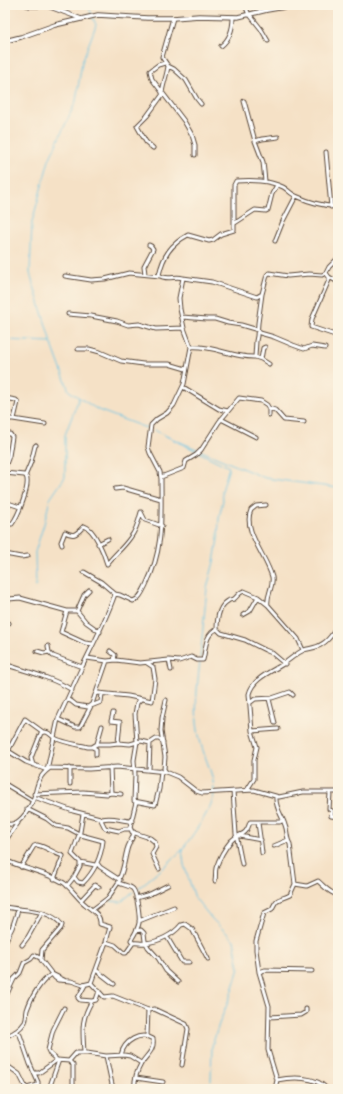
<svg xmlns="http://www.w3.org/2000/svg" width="343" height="1094" font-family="'Indie Flower',sans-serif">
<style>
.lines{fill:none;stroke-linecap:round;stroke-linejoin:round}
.stream{stroke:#67c4e5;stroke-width:1}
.minor-casing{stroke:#574537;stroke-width:5}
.tertiary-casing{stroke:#574537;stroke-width:5.5}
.minor{stroke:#fff;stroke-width:3}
.tertiary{stroke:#fff;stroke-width:3.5}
</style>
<rect width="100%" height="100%" fill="#fcf5e5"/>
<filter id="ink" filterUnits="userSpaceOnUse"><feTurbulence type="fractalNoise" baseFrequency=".025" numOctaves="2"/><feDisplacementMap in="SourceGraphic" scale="8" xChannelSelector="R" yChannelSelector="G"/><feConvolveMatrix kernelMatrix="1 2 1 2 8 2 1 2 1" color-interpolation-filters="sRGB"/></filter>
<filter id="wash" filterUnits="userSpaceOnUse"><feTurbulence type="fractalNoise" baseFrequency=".012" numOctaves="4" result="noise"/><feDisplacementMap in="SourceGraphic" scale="16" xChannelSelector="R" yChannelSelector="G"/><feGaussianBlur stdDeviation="0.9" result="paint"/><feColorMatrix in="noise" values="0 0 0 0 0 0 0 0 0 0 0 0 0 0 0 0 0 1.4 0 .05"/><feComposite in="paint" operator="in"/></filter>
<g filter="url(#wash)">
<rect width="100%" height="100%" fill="#f5e1c6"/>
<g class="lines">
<path class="stream" d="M88 5 96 25 82 62 76 101 49 160 32 222 30 273 51 342 69 391 98 410 146 428
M5 340 51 342
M154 430 229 467 222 491 223 500 219 518 218 539 214 562 207 588 200 658
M166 436 265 478 338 488
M36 587 35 552 44 524 50 499 65 477V435L79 398
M200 661C197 688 193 717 201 744 205 759 214 775 214 791 215 806 191 837 182 850L184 865 195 898 213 920 234 940 239 968 230 997 219 1024 212 1046 211 1081
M136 890 163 868 182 850
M111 901 121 902 133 892"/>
</g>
</g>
<g filter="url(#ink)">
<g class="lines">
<g class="minor-casing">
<path id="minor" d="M26 5 29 6H47L82 19
M245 5 249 15
M250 15 261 29 268 41
M173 18 162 57 168 66 174 69 186 80 197 99 201 104
M221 46C230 39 233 29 233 17
M5 60 7 64
M165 63 158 65 150 71 152 79 184 121 192 135 195 145V155
M162 93C163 84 167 75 168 66
M244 101 255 141 263 162 265 181
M255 141 262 139 278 137
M153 148 146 142 137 126 147 116 163 94
M326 152 331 207
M235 223 255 210 266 211 268 210 272 194 277 185
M275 241 283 221 296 196
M326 273 329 277V280L312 319 311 327 338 336
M145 274 144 266 153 249 151 246 149 245
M65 276 91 280 105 279 129 273 160 276
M329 277 338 282
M183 278 212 282 257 297 262 294 267 275 269 273 288 276 309 274 322 275 326 273 329 267 338 258
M262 294 258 323 257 336 256 341 255 357 261 359 269 364
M68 314 91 316 117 321 128 325 139 324 156 329 184 328
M182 317 207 319H215L228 323 241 325 258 330 260 333 274 337 293 345 304 349 312 346 325 348
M191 347C213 345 233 358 255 357
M78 349H89L100 352 121 361 143 364H169L186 369
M261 359 263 348 265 347
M183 387 219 409 228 411
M5 398 16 400 18 402 14 419H5
M337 398 338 396
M269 408 275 410 284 420 304 422
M13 419 45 424
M221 419 256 437
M5 434H10L12 437 9 456 5 467
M5 473 24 475 26 476C31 485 18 516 12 524H9
M24 475 26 474 31 462 35 446 36 445
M161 477 184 468 186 461 196 455 201 450 219 422 239 398 261 401 267 405 269 409V415
M115 489 123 488 161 499
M5 502 20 507
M266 505 256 506 251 510C242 530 267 557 272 577 274 587 266 595 268 605L298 639 303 650
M98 544 108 539
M62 545 61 542 65 532C75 538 78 532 84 526 95 529 104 554 107 564 114 555 123 548 130 538 136 531 139 520 141 512L145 520 162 526
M5 554 21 557 28 556
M84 572 101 582 115 594 120 595 133 601C140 599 143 591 146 585 164 549 161 518 161 479L160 472 150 453 148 447 151 425 157 419 167 413 174 405 184 384 191 347 184 328 180 309 179 298 183 278C176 275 166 281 159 275 163 256 171 244 188 235L209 241 213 240 221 234 234 230V185L236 181C252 180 268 180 283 187 287 189 291 194 296 196 309 202 324 206 338 207
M5 596 9 599 20 598 67 611H77L86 622 100 632
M258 597 244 591C239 592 238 596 234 599 232 600 230 599 228 601 219 606 217 620 217 629L221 633 245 640 265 650 272 653 285 664
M67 611 61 632 85 643 93 644
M77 611 84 595 89 590
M243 615 250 611 258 597 268 605
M5 624 9 623
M48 646 49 652 53 656 82 667C94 643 106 620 115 594
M37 651 44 653 49 652
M110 651 115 655 114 660
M87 658 107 661 116 660 140 663 169 660 171 670
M169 660 179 661 191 657 197 660H203C206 648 205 634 217 629
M5 664 7 665 5 673
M7 665C29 672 53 678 72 690
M96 693 107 661
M141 699 137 703 135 714 137 742 134 760 135 774 134 801 155 805 159 789 161 771
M269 699 275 723
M67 700 71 701 76 705 88 707 92 704 95 695 98 693 128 696 152 701 155 679 153 667 147 663
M251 702 255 699 272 698 290 692 293 695
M58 719 75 727H80L91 706 101 702 102 694
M252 731 278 729
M118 743 130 744 141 741 150 743
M97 744H110L118 743 120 722 111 721 113 713
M92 747 96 749V755
M5 749 26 762 47 770 58 719 82 667
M8 751 25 719 43 732
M33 765 31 758 41 733C48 730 50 735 55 738 61 742 80 745 88 747H92L97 744 102 726
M110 767 111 793
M70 768V784
M149 770 150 743 156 739H159L163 742
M166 772 164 769 165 757 161 731 162 718 166 700
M5 784 33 801
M247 790 254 779V760L257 747 252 731 249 694C253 677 274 671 286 662 292 658 297 653 304 650 310 648 317 648 322 644 330 640 333 632 338 626
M233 791 236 834 242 864
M330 793 329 809 332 811 331 816 338 817
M34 794 83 792 107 794 111 793 121 794
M34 797 73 811 100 818 105 828 119 831 124 829H129L130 827 136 802
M27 809 47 819 56 826 68 828 81 835 103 841C101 857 94 872 83 883L78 882 74 877 67 886
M83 814 80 832 72 854 80 862 95 865
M102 819C113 816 121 821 132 821
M5 823C18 829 29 810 33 800 36 793 36 786 40 779 42 774 46 771 50 768L89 769 117 767 166 772 178 777 196 791 202 793 254 790 279 797 303 792H338
M258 823 261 844 262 853
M130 827 132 832 150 838 155 842 156 847 152 854 159 869
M240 836 261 840
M5 841 18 823
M274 846 288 840
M5 860C24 869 46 872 64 883 72 889 78 899 86 905 92 911 101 914 100 924L110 927 106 942 91 983
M21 867 34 846 37 845C47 847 53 853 63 856L54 879
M74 877 80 866V862
M119 879C124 869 124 861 127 850 128 844 133 839 134 832
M215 881C216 877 215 872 216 868 219 859 225 848 231 841 240 831 245 839 250 822H280L283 820
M119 883C123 885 130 886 133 889 137 894 140 917 139 923 138 929 134 935 131 940L133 943
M295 884 307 886 318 881C325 887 329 893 338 895
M136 898 150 894 168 885
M81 900 95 885 99 887
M5 907C23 911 49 908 62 925L61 928 42 950 41 960 55 978 58 980 71 981 83 985 91 983
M92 910 108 898 120 880 100 867 97 863
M139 921 174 907
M5 927 11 930
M136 931 141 930 144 933 145 941 148 947 158 958 166 971 178 982
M167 937 182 962H189
M5 942 12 928 18 910
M106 942 115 945 124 953H126L133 943C137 942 141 944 145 943 158 942 173 935 181 925L185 924 192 929 208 959
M22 945 28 937 42 912
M96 970 114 984
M259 972 265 970 312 971
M52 974 64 980
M91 983 104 997 113 996 148 1010 147 1036
M85 985 78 998 80 1000 92 1001
M5 998 14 979 20 973 24 963 31 959 34 955 40 958
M148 1010 154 1009 186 1024 188 1029 182 1065
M270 1017 301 1015 306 1012V1009
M17 1032 20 1035 30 1064 38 1082V1085L23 1089
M5 1037C13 1033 20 1030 25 1022 27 1018 26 1014 27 1010 31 997 41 981 52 974
M84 1053C83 1031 80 1021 92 1001L96 1000 99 991
M121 1055C124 1041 140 1031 153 1039 155 1051 146 1055 141 1064 137 1071 134 1081 135 1089
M106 1056 113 1089
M57 1060 50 1054 48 1050 53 1030 64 1008
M69 1061 73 1065V1089
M5 1062 6 1065 19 1074 26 1088
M35 1073H39L57 1060 69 1061 76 1053H87L106 1056 124 1055 130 1056 141 1063
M136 1078 163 1082
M277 1080C292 1077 316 1076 327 1089
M50 1089 51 1083 59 1060
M275 1089 277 1080 268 1050 269 1006 259 972 256 950V941L264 913 272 909C278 896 278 901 290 895L295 884 290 844C286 838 288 832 285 825 282 815 275 808 276 797"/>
</g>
<g class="tertiary-casing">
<path id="tertiary" d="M5 41 21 37 55 25 98 15 147 18H173L199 16 238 17 267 10 296 5"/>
</g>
<use href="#minor" class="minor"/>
<use href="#tertiary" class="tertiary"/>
</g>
</g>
<rect width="343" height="1094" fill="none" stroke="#fcf5e5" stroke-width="20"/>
</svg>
